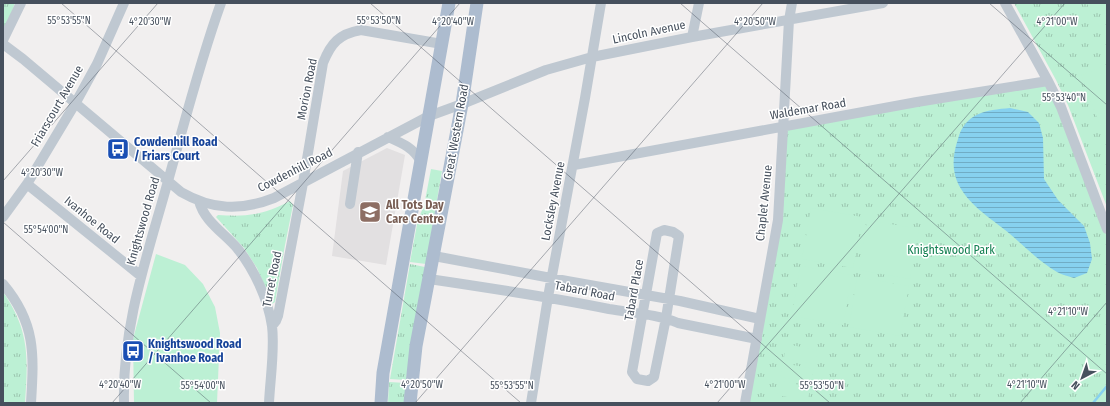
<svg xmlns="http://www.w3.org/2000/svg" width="1110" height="406" font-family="'Fira Sans Condensed',sans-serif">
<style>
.education{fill:#e2e0e1}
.grass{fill:url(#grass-tufts)}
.garden{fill:#bcf0d4}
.water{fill:url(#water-rules)}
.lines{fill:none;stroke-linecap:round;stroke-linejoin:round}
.stream{stroke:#87d1ef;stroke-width:2.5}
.minor{stroke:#bfc8d1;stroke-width:10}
.major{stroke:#adbccf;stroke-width:13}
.ticks{fill:none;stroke:#46505d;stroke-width:1;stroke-opacity:0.45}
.labels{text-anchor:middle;stroke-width:3;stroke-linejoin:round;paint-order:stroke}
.street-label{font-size:12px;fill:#46505d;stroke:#fff}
.transit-label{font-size:12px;font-weight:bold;fill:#164399;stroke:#fff;text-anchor:start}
.education-label{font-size:12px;font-weight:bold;fill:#785e54;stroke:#fff;text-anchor:start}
.park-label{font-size:12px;fill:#148153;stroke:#fff}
.ticks-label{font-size:10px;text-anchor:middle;fill:#46505d;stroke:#fff;stroke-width:3;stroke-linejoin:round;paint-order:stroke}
</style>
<defs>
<pattern id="grass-tufts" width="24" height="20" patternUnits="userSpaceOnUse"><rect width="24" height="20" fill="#bcf0d4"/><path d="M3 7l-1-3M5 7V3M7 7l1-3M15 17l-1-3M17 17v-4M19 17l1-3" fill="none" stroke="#9bc5af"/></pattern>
<pattern id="water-rules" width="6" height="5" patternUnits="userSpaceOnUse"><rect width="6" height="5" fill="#87d1ef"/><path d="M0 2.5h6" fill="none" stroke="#70acc5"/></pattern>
</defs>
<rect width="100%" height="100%" fill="#f1efef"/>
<path class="education" d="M387 148 405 155 386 265 332 256 343 171Z"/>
<path class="grass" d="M3 3H15L6 27 3 28Z
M1014 3H1107V207L1068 105 1056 80Z
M1048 81 1107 229V403H745L778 220 783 127Z
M431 169 442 171 426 264 410 262 418 219 424 206Z
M290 201 293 205 285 245 275 302 272 304 257 268 244 248 216 217 218 215C247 217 264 215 290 201Z
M410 264 425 267 406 380 390 379Z
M3 292C30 331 28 358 25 403H3Z
M389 382 406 383 404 403H388Z"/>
<path class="garden" d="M1087 3H1107V9L1091 14Z
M1107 65V144L1081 75Z
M811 208 862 217 853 268 802 259Z
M867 220 919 229 910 279 859 270Z
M156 254 185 265 203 284 215 307 220 333 217 403H134L133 339Z
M800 266 852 275 843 325 792 316Z
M857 277 909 286 900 336 849 327Z
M786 344 817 350 815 364 784 358Z
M783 363 814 369 811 383 780 377Z
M780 381 810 387 808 401 777 395Z"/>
<path class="water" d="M1010 108 1028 112 1039 123 1043 138 1044 179 1058 200 1084 226 1090 243 1092 259 1087 273 1074 278C1069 276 1062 275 1057 272 1040 262 1026 248 1010 234 991 218 962 202 955 175 952 163 954 151 958 139 965 113 986 110 1010 108Z"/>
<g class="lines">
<path class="stream" d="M1093 403 1107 386"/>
<path class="minor" d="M1005 3 1048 81 1061 107 1107 229
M692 37 699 3
M3 40 21 3
M3 44 23 59 181 192C212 210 241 211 274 198L429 116 462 104 546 70 592 57 692 37 883 3
M388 137C402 143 414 148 421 162
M574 165 917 102 1048 81
M27 184 141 276
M199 201C204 221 224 233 237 248 254 269 268 299 272 326 275 349 270 380 269 403
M350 204 358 152
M3 217 27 184 75 104 97 64 124 3
M664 230 673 232 679 236 666 318 654 377 648 381 637 379 632 372 657 233Z
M434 256 567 281 680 301 760 319
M429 279C490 288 550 297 609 309 632 313 657 314 678 323L757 339
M3 284C36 323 34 354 31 403
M272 326 276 321 278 316 303 183 323 63C331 43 339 34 361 30L442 44
M124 403C122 325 148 254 168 181 185 121 200 61 221 3
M531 403 548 297 585 98 601 3
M745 403 778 220 789 20 792 3"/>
<path class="major" d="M381 403 383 373 449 3
M410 403 416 346 462 104 477 3"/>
</g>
<path class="ticks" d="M61 3 521 403M370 3 830 403M680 3 1107 374M989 3 1107 105M3 181 158 3M3 222 211 403M112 403 460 3M415 403 763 3M717 403 1065 3M1020 403 1107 302"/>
<defs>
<g id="bus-square" transform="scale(1.15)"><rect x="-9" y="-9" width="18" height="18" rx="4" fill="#1a4fb4" stroke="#fff"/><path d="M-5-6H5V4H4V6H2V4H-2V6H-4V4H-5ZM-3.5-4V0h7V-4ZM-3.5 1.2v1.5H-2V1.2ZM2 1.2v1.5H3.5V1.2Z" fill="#fff"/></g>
<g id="school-square" transform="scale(1.15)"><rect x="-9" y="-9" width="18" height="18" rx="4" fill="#8d6e63" stroke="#fff"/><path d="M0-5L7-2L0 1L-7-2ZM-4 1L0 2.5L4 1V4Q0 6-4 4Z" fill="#fff"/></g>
</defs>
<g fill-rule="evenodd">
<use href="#bus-square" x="118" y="149"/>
<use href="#school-square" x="370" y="212"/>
<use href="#bus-square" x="133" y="351"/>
</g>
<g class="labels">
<g class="street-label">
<text transform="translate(649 32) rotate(-12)" y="4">Lincoln Avenue</text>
<text transform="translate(307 89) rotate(-79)" y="4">Morion Road</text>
<text transform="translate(57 106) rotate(-60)" y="4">Friarscourt Avenue</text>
<text transform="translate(808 109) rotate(-10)" y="4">Waldemar Road</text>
<text transform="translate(456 132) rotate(-80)" y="4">Great Western Road</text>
<text transform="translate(295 170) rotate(-27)" y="4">Cowdenhill Road</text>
<text transform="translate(553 201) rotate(-79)" y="4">Locksley Avenue</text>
<text transform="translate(764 203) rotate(-84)" y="4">Chaplet Avenue</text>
<text transform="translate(92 220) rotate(39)" y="4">Ivanhoe Road</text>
<text transform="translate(143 221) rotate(-74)" y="4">Knightswood Road</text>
<text transform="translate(272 279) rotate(-79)" y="4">Turret Road</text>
<text transform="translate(634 290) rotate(-80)" y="4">Tabard Place</text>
<text transform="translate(585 291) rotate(11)" y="4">Tabard Road</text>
</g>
<g class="transit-label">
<text x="134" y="146">Cowdenhill Road<tspan x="134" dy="14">/ Friars Court</tspan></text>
<text x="148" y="348">Knightswood Road<tspan x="148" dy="14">/ Ivanhoe Road</tspan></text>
</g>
<g class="education-label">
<text x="386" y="209">All Tots Day<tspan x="386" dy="14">Care Centre</tspan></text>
</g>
<g class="park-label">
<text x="951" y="254">Knightswood Park</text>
</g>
</g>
<g class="ticks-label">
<text x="69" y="24">55°53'55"N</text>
<text x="379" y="24">55°53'50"N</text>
<text x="150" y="25">4°20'30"W</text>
<text x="453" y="25">4°20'40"W</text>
<text x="755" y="25">4°20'50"W</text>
<text x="1057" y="25">4°21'00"W</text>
<text x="1064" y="101">55°53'40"N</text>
<text x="42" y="176">4°20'30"W</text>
<text x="46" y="233">55°54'00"N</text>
<text x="1068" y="315">4°21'10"W</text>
<text x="120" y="388">4°20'40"W</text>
<text x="422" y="388">4°20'50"W</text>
<text x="725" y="388">4°21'00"W</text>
<text x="1027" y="388">4°21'10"W</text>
<text x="203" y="389">55°54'00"N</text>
<text x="512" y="389">55°53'55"N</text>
<text x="822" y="389">55°53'50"N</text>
</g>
<rect width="1110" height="406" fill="none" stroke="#46505d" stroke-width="8"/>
<g transform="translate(1082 378) rotate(221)" stroke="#ffffff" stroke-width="3" paint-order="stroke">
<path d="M0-3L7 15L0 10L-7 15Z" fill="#46505d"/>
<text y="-6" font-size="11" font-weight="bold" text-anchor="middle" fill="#46505d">N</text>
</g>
</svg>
